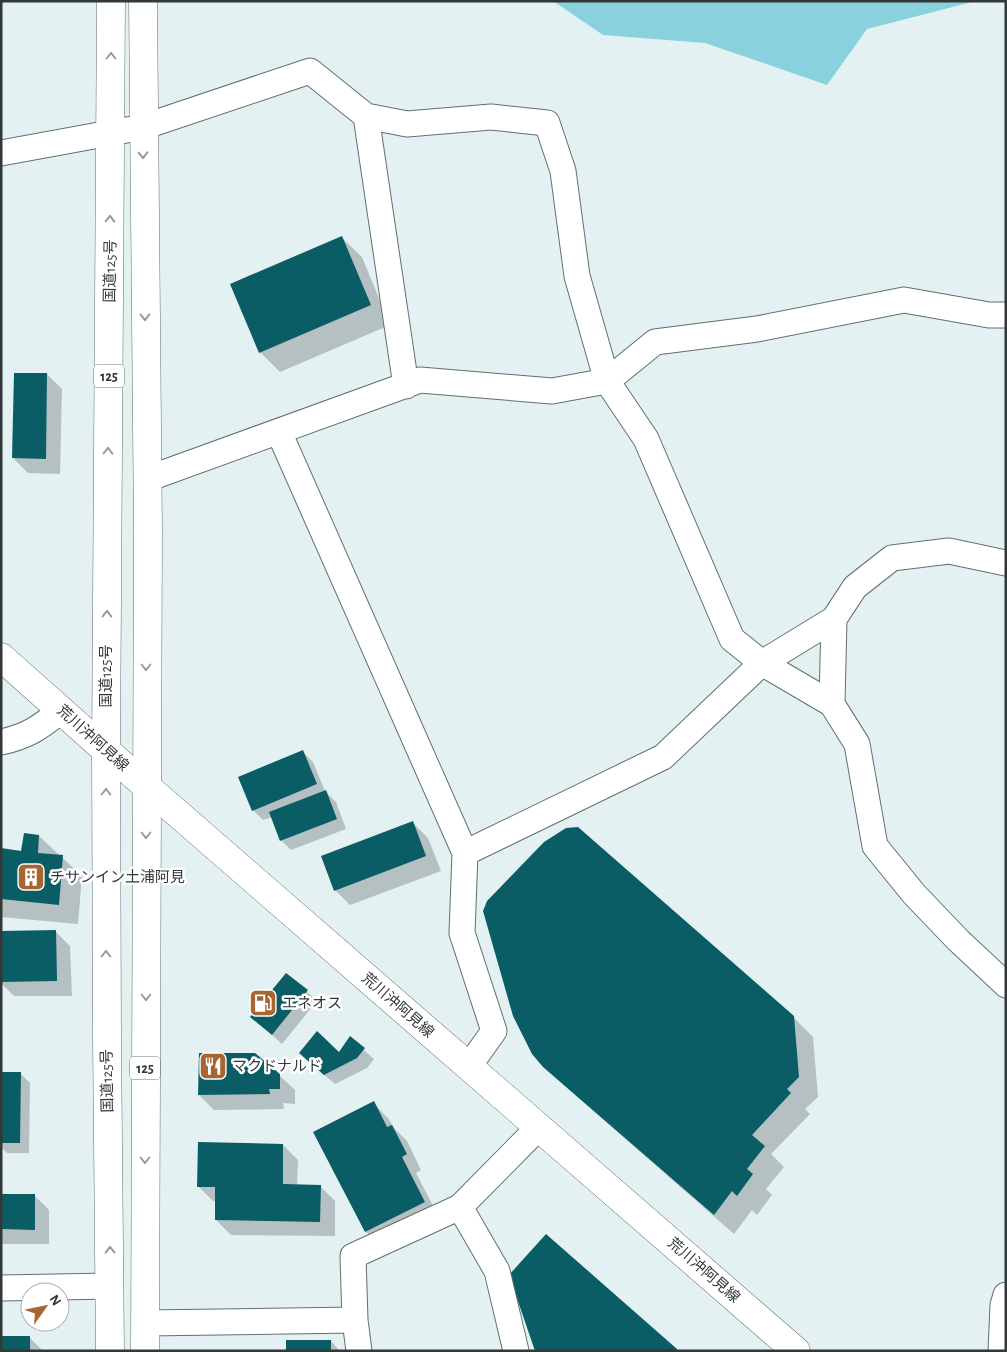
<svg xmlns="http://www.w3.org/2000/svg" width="1007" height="1352" font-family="'Alegreya Sans','Noto Sans JP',sans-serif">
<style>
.green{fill:#89d2dd}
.shadow{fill:#0003}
.building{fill:#0a5c65}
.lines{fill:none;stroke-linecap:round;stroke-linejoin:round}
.minor-casing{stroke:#626f71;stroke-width:27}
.secondary-casing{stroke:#626f71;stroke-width:29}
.trunk-casing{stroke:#626f71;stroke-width:29}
.minor{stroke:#fff;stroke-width:25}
.secondary{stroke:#fff;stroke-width:28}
.trunk{stroke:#fff;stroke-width:28}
.oneway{stroke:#989c9c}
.labels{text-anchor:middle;stroke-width:5;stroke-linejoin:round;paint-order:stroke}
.shield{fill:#fff;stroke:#707474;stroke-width:1}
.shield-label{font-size:14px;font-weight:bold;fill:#323838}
.street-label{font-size:15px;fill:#323838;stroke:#fff}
.poi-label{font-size:15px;fill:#323838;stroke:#fff;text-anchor:start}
</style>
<rect width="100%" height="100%" fill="#e3f1f3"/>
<path class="green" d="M553 1H976L867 29 827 85 705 43 603 35Z"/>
<path class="shadow" d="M342 238 362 257 390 325 280 372 260 352Z
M47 374 62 389 60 474 28 473 13 458Z
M303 752 313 762 325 791 336 802 346 829 291 850 281 840 272 817 263 820 253 810Z
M413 823 428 838 441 871 350 905 335 890Z
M39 836 82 876 78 924 1 917V850L22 852Z
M55 931 70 946 72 996H14L1 983V932Z
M287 974 317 1001 282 1044 252 1017Z
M793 1017 813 1037 818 1097 805 1109 810 1114 771 1154 784 1167 766 1189 772 1195 757 1215 752 1210 734 1234 565 1086 544 1066Z
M350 1038 374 1059 367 1068 335 1084 310 1063 339 1054Z
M1 1073H20L30 1083 29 1153H7L1 1147Z
M279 1075 295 1090V1104L283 1103 284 1109 214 1110 199 1095Z
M373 1103 388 1118 394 1128 407 1141 421 1170 416 1173 439 1217 381 1247 366 1232 315 1133Z
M283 1145 298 1160 297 1186H320L335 1201V1236L231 1235 216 1220V1201H213L198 1186Z
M1 1195H34L49 1210V1244H1Z
M30 1338 43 1351H3Z
M331 1341 340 1351H287Z"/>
<path class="building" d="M342 236 371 305 259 353 230 284Z
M14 373H47L46 459 12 458Z
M303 750 317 784 252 811 238 777Z
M326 790 337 819 280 841 269 812Z
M413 821 426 856 334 891 321 856Z
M578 827 794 1016 799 1077 787 1089 791 1093 752 1135 765 1146 747 1169 753 1174 737 1196 732 1191 714 1215 543 1067 532 1054 513 1016 483 911 487 901 544 842 566 828Z
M24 833 39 835 38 853 63 855 59 905 1 899V848L21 851Z
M56 930 57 981 1 982V931Z
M286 973 308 990 272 1035 250 1017Z
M317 1031 339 1052 350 1036 365 1048 357 1058 324 1075 299 1053Z
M199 1053H255L280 1074V1089H269L270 1094 198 1095Z
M1 1072H21L20 1143H1Z
M374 1101 387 1127 392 1125 407 1154 402 1157 425 1202 365 1232 313 1132Z
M198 1142 283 1144V1184L321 1185 320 1222 215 1220V1187H197Z
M1 1194H35V1230L1 1229Z
M546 1234 677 1349 676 1351H535L509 1275Z
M2 1336H30V1351H1Z
M286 1340H331V1351H286Z"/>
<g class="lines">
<g class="minor-casing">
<path id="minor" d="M366 116 406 386
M1 153 143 127 310 71 366 116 407 124 491 117 547 123 563 171 577 276 607 381 646 439 732 639 762 663 832 704 857 744 875 846 914 894 958 940 1006 985
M279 432 465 853
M147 479 420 380 552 391 607 381 655 342 757 329 904 300 989 315H1006
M832 704 834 619
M1 742C29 736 40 727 62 710
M469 1066 494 1031 462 933 465 853 663 757 762 663 834 619 855 587 892 558 949 551 1006 563
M1 1288 110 1286
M355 1320 353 1256 460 1207
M145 1323 355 1320 359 1351
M516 1351 497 1271 460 1207 539 1127
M1001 1351 1003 1305 1006 1295"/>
</g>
<g class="secondary-casing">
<path id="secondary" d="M1 657 146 786 796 1351"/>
</g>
<g class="trunk-casing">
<path id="trunk" d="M143 1 148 531 145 1351
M110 1351 107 1038 106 750 111 1"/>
</g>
<use href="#minor" class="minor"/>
<use href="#secondary" class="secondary"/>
<use href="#trunk" class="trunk"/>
</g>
<defs><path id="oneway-chevron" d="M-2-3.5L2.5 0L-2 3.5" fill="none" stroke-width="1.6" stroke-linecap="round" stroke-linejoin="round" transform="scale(1.25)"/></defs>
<g class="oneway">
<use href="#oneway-chevron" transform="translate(111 56) rotate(-90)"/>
<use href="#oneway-chevron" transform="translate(143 155) rotate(89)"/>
<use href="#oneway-chevron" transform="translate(110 219) rotate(-89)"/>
<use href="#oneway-chevron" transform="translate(145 317) rotate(89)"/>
<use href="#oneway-chevron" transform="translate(108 451) rotate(-89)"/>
<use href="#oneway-chevron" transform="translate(107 614) rotate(-89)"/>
<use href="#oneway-chevron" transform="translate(146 667) rotate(90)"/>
<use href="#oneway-chevron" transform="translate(106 792) rotate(-90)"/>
<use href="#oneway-chevron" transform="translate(146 835) rotate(90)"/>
<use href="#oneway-chevron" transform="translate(106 954) rotate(-90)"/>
<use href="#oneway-chevron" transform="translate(146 997) rotate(90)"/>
<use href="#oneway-chevron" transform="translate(145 1160) rotate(90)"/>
<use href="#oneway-chevron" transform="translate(110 1250) rotate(-91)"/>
</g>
<defs>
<g id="building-square" transform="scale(1.4375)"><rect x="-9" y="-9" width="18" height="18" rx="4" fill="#a76631" stroke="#fff"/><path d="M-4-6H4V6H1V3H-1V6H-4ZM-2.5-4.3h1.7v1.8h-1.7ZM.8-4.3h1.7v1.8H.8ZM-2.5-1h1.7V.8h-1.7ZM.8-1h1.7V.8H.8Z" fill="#fff"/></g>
<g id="fuel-square" transform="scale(1.4375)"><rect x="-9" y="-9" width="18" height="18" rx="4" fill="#a76631" stroke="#fff"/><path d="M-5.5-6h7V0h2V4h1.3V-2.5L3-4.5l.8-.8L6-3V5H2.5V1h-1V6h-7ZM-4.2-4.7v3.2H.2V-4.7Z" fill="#fff"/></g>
<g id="restaurant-square" transform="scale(1.4375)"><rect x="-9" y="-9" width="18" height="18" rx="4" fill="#a76631" stroke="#fff"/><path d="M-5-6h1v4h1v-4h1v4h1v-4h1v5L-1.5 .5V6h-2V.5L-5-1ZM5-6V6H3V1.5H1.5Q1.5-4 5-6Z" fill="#fff"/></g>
</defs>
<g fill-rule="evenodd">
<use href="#building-square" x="31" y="877"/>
<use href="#fuel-square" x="263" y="1003"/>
<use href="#restaurant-square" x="213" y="1066"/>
</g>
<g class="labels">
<g class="shield">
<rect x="94" y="364.5" width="30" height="23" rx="4"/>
<rect x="130" y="1056.5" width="30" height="23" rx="4"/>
</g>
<g class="shield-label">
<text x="109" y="381">125</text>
<text x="145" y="1073">125</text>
</g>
<g class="street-label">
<text transform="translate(110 271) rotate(-89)" y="5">国道125号</text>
<text transform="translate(106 676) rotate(-90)" y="5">国道125号</text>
<text transform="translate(93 738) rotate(42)" y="5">荒川沖阿見線</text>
<text transform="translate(398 1005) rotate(41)" y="5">荒川沖阿見線</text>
<text transform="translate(107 1081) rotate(-91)" y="5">国道125号</text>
<text transform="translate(704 1270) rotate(41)" y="5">荒川沖阿見線</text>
</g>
<g class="poi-label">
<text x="50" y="882">チサンイン土浦阿見</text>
<text x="282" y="1008">エネオス</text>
<text x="232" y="1071">マクドナルド</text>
</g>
</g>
<rect width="1007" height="1352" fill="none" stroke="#323838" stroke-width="5"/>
<g transform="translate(45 1307) rotate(57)"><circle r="24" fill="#ffffff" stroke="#adafaf"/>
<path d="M0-4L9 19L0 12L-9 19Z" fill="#a76631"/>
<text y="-8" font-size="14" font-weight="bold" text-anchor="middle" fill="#323838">N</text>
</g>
</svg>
